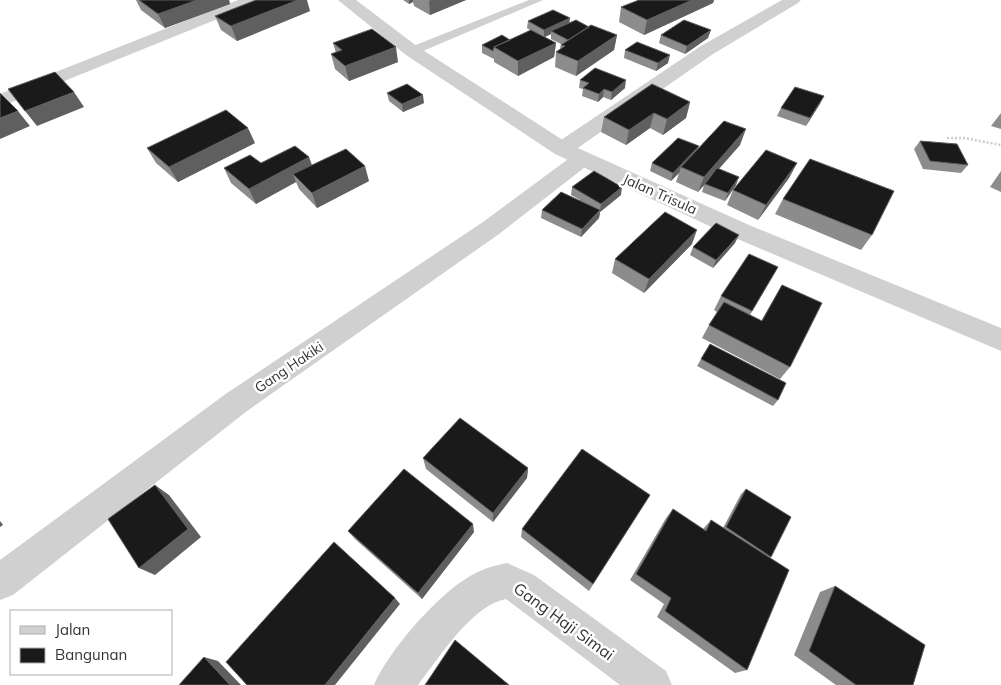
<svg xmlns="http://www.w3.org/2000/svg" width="1001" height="685" font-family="Mulish,sans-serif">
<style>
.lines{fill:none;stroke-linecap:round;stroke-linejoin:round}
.path{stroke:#cdcdcd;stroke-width:2.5;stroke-dasharray:2 2;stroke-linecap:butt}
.service{fill:#d0d0d0;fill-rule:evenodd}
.minor{fill:#d0d0d0;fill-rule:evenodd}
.tertiary{fill:#d0d0d0;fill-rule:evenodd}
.wall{fill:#8c8c8c}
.shaded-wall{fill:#5f5f5f}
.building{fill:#1a1a1a;stroke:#5f5f5f}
.labels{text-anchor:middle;stroke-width:5;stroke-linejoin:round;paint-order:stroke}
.street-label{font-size:14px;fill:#333;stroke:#fff}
.near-street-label{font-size:16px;fill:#333;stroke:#fff}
</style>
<rect width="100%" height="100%" fill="#fff"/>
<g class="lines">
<path class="path" d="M947 138H964L1001 145"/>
<path class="service" d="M529 0H543L416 54 412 55 406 51 408 48Z"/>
<path class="minor" d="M238 0H260L257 3 0 107V94Z
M782 0H801L798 3 713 54 569 154 562 155 555 154 552 149 555 144 701 46Z
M582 152 589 154 593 159 589 164 499 234 247 411 13 595 0 600V560L227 393 483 222 575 154Z
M507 563 534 575 666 671 672 685H620L506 599C472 605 438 659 418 685H374C387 653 435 598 464 580 477 571 491 566 507 563Z"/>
<path class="tertiary" d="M338 0H356L418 47 569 144 749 225 1001 328V351L733 237 555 154 406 55Z"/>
</g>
<path class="wall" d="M136 0H229L230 4 165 28 141 10Z
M403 0H466L430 15 414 6 413 2 409 4Z
M639 0H714L713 3 644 35 619 22 621 7Z
M310 11 237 41 221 30 215 16Z
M528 21 570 23 589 27 617 35 614 50 576 76 555 67 556 52 560 49 561 44 551 39V34L545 37 556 43 554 57 518 76 494 62V59L482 53V45L510 40 530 30 527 28Z
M661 35 708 38 685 54 659 43Z
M333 43 398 62 349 81 335 69 331 54 336 53Z
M625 50 668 63 656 71 624 58Z
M580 80 625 88 611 100 603 97 598 102 582 96 583 89 579 88Z
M387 93 424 103 403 112 389 101Z
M824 96 806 126 777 116 781 108Z
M690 102 686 118 663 135 650 128 626 145 601 132 604 117Z
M1001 113V129L991 126Z
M920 141 968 165 961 173 923 169 914 149Z
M255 143 178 182 156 163 147 148Z
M740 145 719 169 736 185 725 201 702 192 704 185 698 192 676 182 679 173 671 181 650 171 652 163 698 148Z
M309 157 312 165 369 181 317 208 299 189 296 182 256 204 231 183 224 168Z
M797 163 789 178 758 220 727 205 733 190Z
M1001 171V192L990 187Z
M572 187 621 195 600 212 599 218 581 237 541 218 542 210 580 200 571 195Z
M783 199 872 235 861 250 775 214Z
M735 243 713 268 690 255 693 247Z
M692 244 644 293 612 273 615 259Z
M778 267 750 315 761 321 782 285 790 367 780 379 702 338 709 325 717 312 714 310 721 296Z
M710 344 778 400 773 406 697 366Z
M423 458 528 468 527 478 493 522 426 469Z
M746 489 771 557 770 558 747 670 735 673 657 617 664 604 630 580 666 518 673 509 703 529 711 520 723 528 741 494Z
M650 495 589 591 521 537 522 529Z
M348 531 474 532 422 599 355 539Z
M835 586 913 685H836L794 655 820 592Z"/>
<path class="shaded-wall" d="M197 0H229L230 4 165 28 158 14Z
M298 0H307L310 11 237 41 231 26Z
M409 0H413V2L409 4Z
M431 0H466L430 15 429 1Z
M692 0H714L713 3 644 35 647 20Z
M570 18 569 26 551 31V34L544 37V30Z
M711 30 708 38 685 54 687 46Z
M617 35 614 50 576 76 578 61Z
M556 43 554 57 518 76V61Z
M396 47 398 62 349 81 345 66Z
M670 55 668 63 656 71 658 63Z
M626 80 625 88 611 100 612 92Z
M604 89 603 97 598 102 599 94Z
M74 92 84 107 37 126 25 111Z
M423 95 424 103 403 112 402 104Z
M824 96 820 104 806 126 810 118Z
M690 102 686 118 663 135 667 119Z
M18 111 30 126 0 139V118Z
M654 113 650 128 626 145 629 130Z
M248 128 255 143 178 182 169 167Z
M746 129 740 145 698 192 704 177Z
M699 146 696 154 681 167 679 173 671 181 673 173Z
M309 157 314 172 293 174 296 182 256 204 249 189Z
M797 163 789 178 758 220 766 205Z
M365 166 369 181 317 208 312 193Z
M739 177 736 185 725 201 728 193Z
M622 187 621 195 600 212 599 218 581 237 582 229 600 211 601 204Z
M697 230 692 244 644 293 649 279Z
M739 235 735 243 713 268 716 260Z
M528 468 527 478 493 522V513Z
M155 485 169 495 201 537 155 575 139 568Z
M0 521 3 525 0 527Z
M473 524 474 532 422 599 418 593Z
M395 598 400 604 335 685H325Z
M204 657 218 661 241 685H230Z"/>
<path class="building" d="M139 0H197L158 14Z
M256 0H298L231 26 215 16Z
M639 0H692L647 20 621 7Z
M553 10 570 18 544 30 528 21Z
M576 20 589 27 568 40 551 31Z
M684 20 711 30 687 46 661 35Z
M591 25 617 35 578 61 556 52 565 46 561 45Z
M372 29 396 47 345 66 331 54 342 50 333 43Z
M531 30 556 43 518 61 494 47Z
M502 35 510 40 494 47 493 51 482 45Z
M637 42 670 55 658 63 625 50Z
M595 68 626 80 612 92 604 89 599 94 583 88 589 83 580 80Z
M55 72 74 92 25 111 8 89Z
M407 84 423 95 402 104 387 93Z
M652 84 690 102 667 119 654 113 629 130 604 117Z
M795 87 824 96 810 118 781 108Z
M0 93 18 111 0 118Z
M226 110 248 128 169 167 147 148Z
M724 121 746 129 704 177 681 167Z
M678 138 699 146 673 173 652 163Z
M920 141 957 144 968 165 930 161Z
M295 146 309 157 249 189 224 168 250 155 261 163Z
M346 149 365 166 312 193 293 174Z
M766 150 797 163 766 205 733 190Z
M810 159 894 191 872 235 783 199Z
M717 168 739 177 728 193 705 184Z
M594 171 622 187 601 204 572 187Z
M561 192 600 210 582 229 542 210Z
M665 212 697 230 649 279 615 259Z
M716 223 739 235 716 260 693 247Z
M749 254 778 267 752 311 721 296Z
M782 285 822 303 790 367 709 325 724 302 762 321Z
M710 344 786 383 778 400 701 359Z
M460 418 528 468 493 513 423 458Z
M582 449 650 495 593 584 522 529Z
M404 469 473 524 418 593 348 531Z
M155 485 188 529 139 568 108 519Z
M746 489 791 517 771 557 726 527Z
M673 509 706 531 711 520 789 570 747 670 665 611 671 598 636 574Z
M334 542 395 598 325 685H247L226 662Z
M835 586 925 645 913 685H856L809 651Z
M455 640 509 685H425Z
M204 657 230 685H179Z"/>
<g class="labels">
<g class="street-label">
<text transform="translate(660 194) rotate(24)" y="5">Jalan Trisula</text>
<text transform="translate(289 367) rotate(-34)" y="5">Gang Hakiki</text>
</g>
<g class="near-street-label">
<text transform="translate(564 621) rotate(36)" y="6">Gang Haji Simai</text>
</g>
</g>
<rect x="10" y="610" width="162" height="65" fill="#ffffff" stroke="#adadad"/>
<rect x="20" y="626" width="25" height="8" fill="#d0d0d0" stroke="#adadad"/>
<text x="55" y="635" font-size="15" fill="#333333">Jalan</text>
<rect x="20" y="648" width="25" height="15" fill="#1a1a1a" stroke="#adadad"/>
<text x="55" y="660" font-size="15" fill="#333333">Bangunan</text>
</svg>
